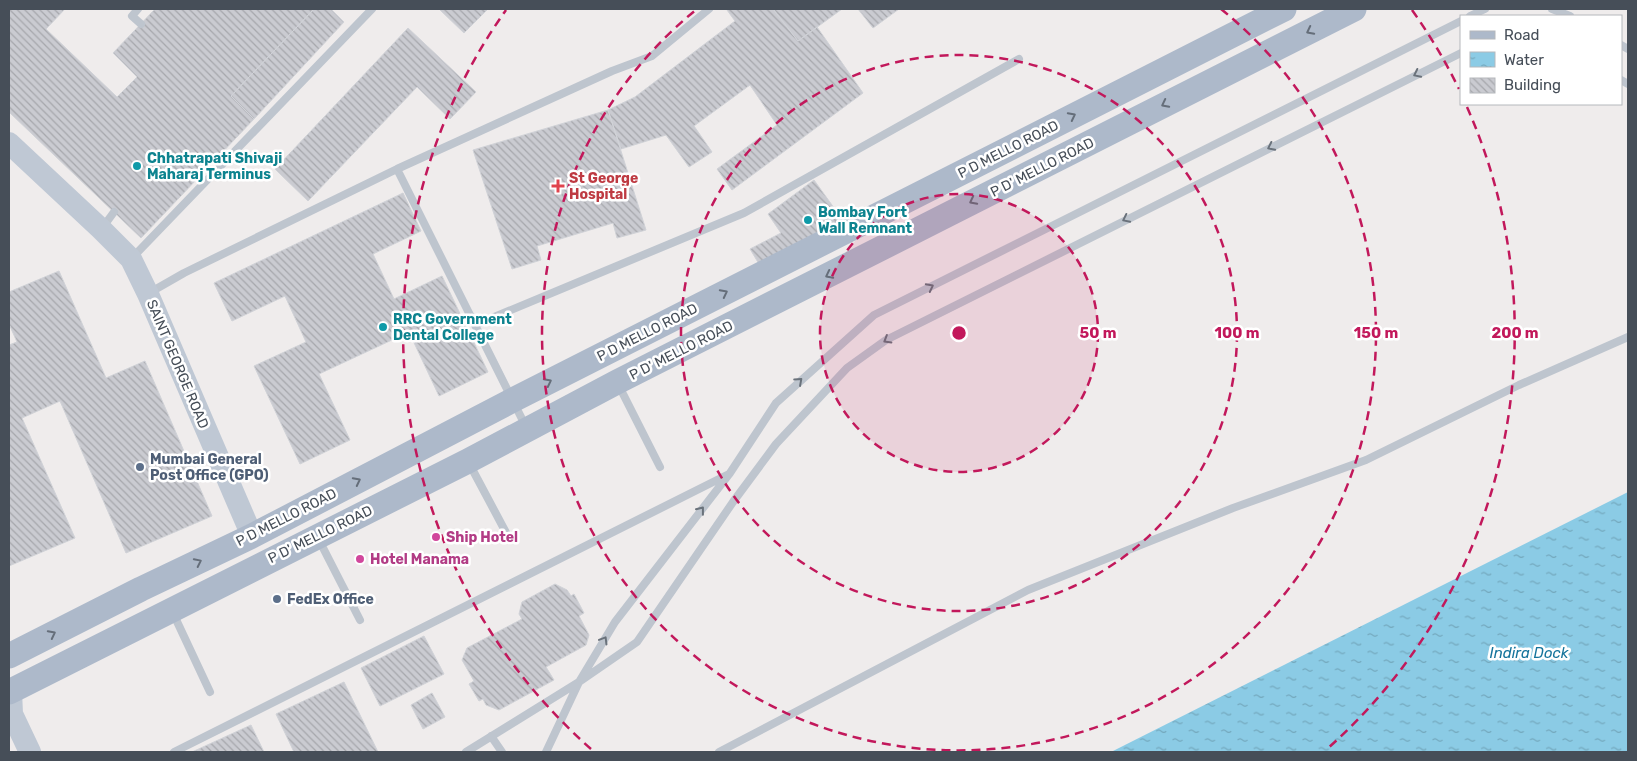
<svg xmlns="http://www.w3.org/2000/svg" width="1637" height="761" font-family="Rubik,sans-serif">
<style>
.water{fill:url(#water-ripples)}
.building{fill:url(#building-back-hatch);stroke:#d0d2d7}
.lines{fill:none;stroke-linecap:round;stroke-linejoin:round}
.lane{stroke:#bec5ce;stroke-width:8}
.secondary{stroke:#bfc8d4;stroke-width:22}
.primary{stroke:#adb9ca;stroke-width:25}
.oneway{stroke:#656e7a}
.oneway2{stroke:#6a727b}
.ring{fill:none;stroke:#c2185b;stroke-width:2.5;stroke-dasharray:9 6}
.culture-dot{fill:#0f9aa8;stroke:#fff;stroke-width:2}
.health-dot{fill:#e0444e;stroke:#fff;stroke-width:2}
.service-dot{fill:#5c6f8a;stroke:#fff;stroke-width:2}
.hotel-dot{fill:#d1479c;stroke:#fff;stroke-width:2}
.labels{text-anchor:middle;stroke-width:5;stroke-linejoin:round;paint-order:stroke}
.street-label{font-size:14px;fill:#464e58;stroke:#fff}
.culture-label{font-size:14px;font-weight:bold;fill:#0d838f;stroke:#fff;text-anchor:start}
.health-label{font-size:14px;font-weight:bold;fill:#be3a42;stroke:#fff;text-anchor:start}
.service-label{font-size:14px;font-weight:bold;fill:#4e5e75;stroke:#fff;text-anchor:start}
.hotel-label{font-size:14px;font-weight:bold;fill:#b23c85;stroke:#fff;text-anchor:start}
.water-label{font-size:15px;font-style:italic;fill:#15749c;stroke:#fff}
.centre{fill:#c2185b;stroke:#fff;stroke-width:2.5}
.ring-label{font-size:15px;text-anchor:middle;font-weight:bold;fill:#c2185b;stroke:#fff;stroke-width:5;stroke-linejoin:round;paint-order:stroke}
</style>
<defs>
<pattern id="water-ripples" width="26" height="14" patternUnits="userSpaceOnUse" patternTransform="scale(1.25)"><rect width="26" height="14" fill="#8bcbe5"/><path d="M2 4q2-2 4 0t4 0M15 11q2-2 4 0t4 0" fill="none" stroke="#73a7bc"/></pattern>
<pattern id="building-back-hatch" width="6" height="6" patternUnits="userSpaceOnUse" patternTransform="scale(1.25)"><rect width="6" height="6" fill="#cacbd1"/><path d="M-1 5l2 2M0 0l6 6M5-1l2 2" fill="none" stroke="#a6a7ac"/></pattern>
</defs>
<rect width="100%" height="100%" fill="#efecec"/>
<path class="water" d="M1628 492V752H1111Z"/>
<path class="building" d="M9 9H65L46 29 117 97 137 77 113 53 155 9H314L231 96 254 119 141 238 9 112Z
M314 9H331L344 22 254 119 231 96Z
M439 9H488L464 33Z
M729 9H773L798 41 817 27 863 93 732 190 717 169 777 125 750 85 694 126 712 152 689 167 666 135 621 149 608 110 635 97 735 21 727 10Z
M773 9H842L798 41Z
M858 9H899L873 28Z
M408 28 476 92 450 119 417 87 308 201 275 169Z
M608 110 646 230 617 238 613 223 537 246 541 260 512 269 473 150Z
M814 180 847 226 759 264 750 249 781 233 768 214Z
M403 193 421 231 373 254 394 299 442 276 488 372 439 396 409 332 319 374 350 440 300 464 254 366 306 342 285 296 232 321 214 283Z
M59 271 106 378 145 361 212 516 126 553 60 401 22 418 75 538 9 566V345L17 342 9 324V292Z
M555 584 567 590 571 596 574 594 584 613 579 616 589 635 586 645 546 667 554 680 499 710 486 705 483 699 479 701 469 684 474 681 462 660 467 648 522 619 519 614 522 602Z
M424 636 444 674 380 706 361 668Z
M344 682 378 752H294L276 714Z
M432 693 445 717 423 729 411 705Z
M251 725 264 752H192Z"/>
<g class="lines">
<path class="lane" d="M138 9 132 16 141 24
M1552 9 1570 16
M1470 16 1485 9
M1621 45 1628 49
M1621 80 1628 84
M397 169 526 427
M103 227 114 212
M132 258 372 9
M149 293 184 273 397 169 612 71 652 56 709 9
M475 325 744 213 1019 59
M618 384 660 467
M470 465 510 540
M319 540 360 620
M173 613 210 692
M491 736 502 752
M174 752 727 475
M466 752 579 682 637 642 733 502 776 444 847 368 886 340 1461 53
M546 752 579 682 615 622 730 473 776 403 874 315 1461 21
M719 752 1028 590 1233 508 1366 460 1519 385 1628 337"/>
<path class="secondary" d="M9 143 101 229 131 259 148 294 252 536
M11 691 12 714 30 752"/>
<path class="primary" d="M9 656 141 589 252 536 513 400 1284 9
M9 692 468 461 617 382 1354 9"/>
</g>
<defs><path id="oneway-chevron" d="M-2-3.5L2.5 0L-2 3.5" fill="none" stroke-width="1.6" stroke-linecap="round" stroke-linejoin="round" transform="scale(1.25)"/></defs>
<g class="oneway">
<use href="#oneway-chevron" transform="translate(1310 31) rotate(153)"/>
<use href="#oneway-chevron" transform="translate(1165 104) rotate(153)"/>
<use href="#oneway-chevron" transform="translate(1072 116) rotate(-27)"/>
<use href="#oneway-chevron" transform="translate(973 201) rotate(153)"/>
<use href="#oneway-chevron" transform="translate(829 275) rotate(153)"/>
<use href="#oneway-chevron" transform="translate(724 293) rotate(-27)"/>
<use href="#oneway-chevron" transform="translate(548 382) rotate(-27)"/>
<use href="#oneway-chevron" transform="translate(357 481) rotate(-27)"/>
<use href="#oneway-chevron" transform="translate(198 562) rotate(-26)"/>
<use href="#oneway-chevron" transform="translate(52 634) rotate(-27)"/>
</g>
<g class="oneway2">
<use href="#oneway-chevron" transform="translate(1417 74) rotate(154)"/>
<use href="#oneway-chevron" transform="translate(1271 147) rotate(154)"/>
<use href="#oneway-chevron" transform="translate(1126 219) rotate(154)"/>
<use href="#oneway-chevron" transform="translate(930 287) rotate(-27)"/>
<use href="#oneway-chevron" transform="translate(887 340) rotate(149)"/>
<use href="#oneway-chevron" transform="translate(799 381) rotate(-42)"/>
<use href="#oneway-chevron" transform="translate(701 510) rotate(-52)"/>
<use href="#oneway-chevron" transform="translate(604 640) rotate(-59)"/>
</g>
<circle cx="959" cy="333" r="139" fill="#c2185b" fill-opacity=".12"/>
<g class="ring">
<circle cx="959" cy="333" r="139"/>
<circle cx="959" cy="333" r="278"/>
<path d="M1221 9A417 417 0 1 1 697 9"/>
<path d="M591 749A556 556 0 0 1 506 10M1412 10A556 556 0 0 1 1459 89M1467 107A556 556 0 0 1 1327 749"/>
</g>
<g class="culture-dot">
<circle cx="137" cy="166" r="5"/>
<circle cx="808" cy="220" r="5"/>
<circle cx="383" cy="327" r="5"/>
</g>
<path class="health-dot" d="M555.5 178.5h5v5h5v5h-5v5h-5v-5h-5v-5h5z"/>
<g class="service-dot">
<circle cx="140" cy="467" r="5"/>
<circle cx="277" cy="599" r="5"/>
</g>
<g class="hotel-dot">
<circle cx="436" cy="537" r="5"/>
<circle cx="360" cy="559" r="5"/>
</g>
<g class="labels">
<g class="street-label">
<text transform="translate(1008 149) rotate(-27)" y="5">P D MELLO ROAD</text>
<text transform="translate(1042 167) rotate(-27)" y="5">P D' MELLO ROAD</text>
<text transform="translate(647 332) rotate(-27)" y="5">P D MELLO ROAD</text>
<text transform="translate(681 350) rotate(-27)" y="5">P D' MELLO ROAD</text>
<text transform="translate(178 364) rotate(67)" y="5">SAINT GEORGE ROAD</text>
<text transform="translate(286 517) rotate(-27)" y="5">P D MELLO ROAD</text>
<text transform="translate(320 534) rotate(-26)" y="5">P D' MELLO ROAD</text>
</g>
<g class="culture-label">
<text x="147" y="163">Chhatrapati Shivaji<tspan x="147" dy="16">Maharaj Terminus</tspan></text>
<text x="818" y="217">Bombay Fort<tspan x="818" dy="16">Wall Remnant</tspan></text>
<text x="393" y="324">RRC Government<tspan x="393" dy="16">Dental College</tspan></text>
</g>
<g class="health-label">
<text x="569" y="183">St George<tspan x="569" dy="16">Hospital</tspan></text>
</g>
<g class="service-label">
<text x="150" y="464">Mumbai General<tspan x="150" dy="16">Post Office (GPO)</tspan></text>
<text x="287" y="604">FedEx Office</text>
</g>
<g class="hotel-label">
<text x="446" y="542">Ship Hotel</text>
<text x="370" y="564">Hotel Manama</text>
</g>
<g class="water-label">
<text x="1529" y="658">Indira Dock</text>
</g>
</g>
<circle cx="959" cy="333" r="8" class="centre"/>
<g class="ring-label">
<text x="1098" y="338">50 m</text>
<text x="1237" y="338">100 m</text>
<text x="1376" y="338">150 m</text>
<text x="1515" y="338">200 m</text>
</g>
<rect width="1637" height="761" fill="none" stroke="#464e58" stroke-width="20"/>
<rect x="1460" y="15" width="162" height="90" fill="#ffffff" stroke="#b5b8bc"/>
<rect x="1470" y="31" width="25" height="8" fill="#adb9ca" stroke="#b5b8bc"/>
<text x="1504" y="40" font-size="15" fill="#464e58">Road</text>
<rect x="1470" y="52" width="25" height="15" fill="url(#water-ripples)" stroke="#b5b8bc"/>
<text x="1504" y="65" font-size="15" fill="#464e58">Water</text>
<rect x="1470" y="78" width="25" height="15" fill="url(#building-back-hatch)" stroke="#b5b8bc"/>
<text x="1504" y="90" font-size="15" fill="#464e58">Building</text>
</svg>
